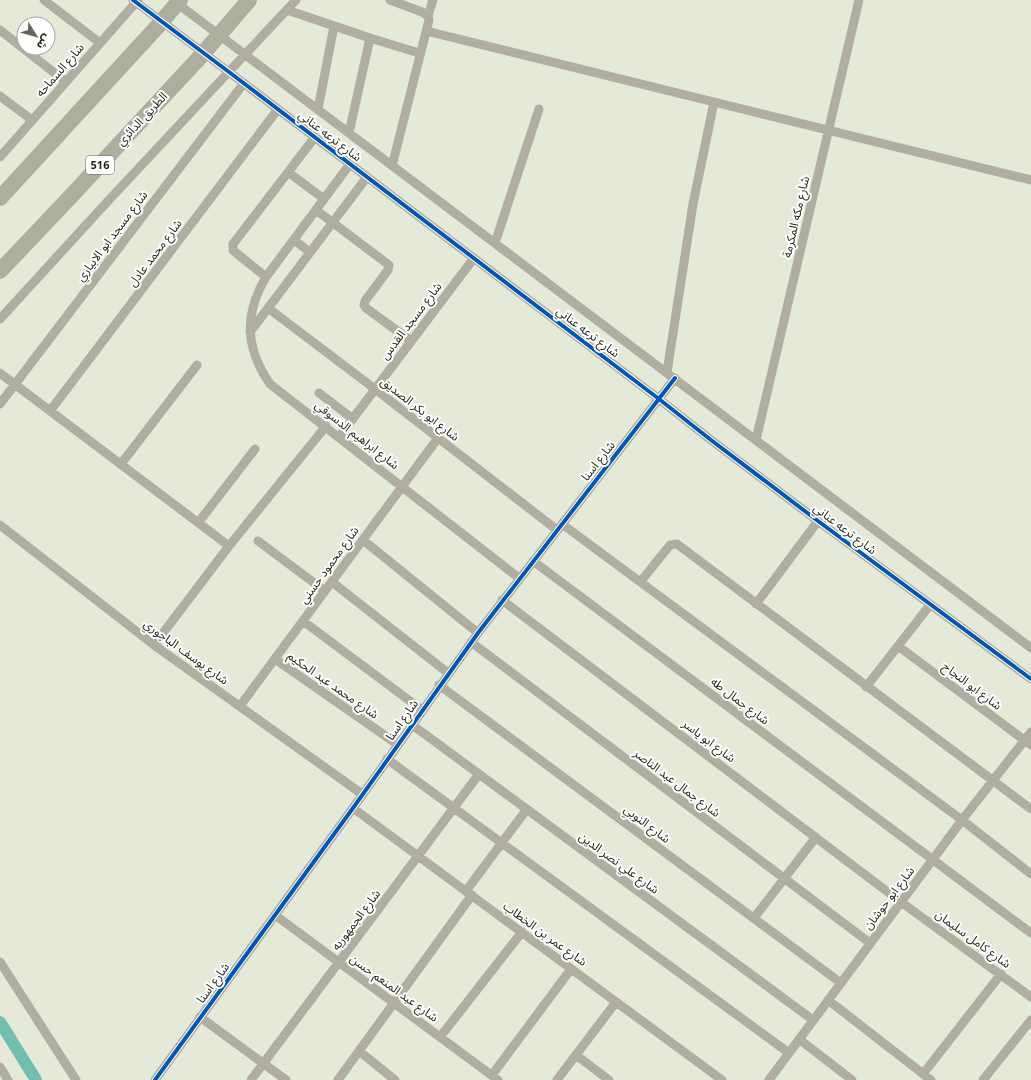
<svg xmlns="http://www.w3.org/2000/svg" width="1031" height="1080" font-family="'Noto Sans','Noto Sans Arabic',sans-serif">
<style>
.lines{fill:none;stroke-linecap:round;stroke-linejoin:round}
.canal{stroke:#72bfaf;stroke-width:12}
.minor{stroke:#afaea0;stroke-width:9}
.motorway{stroke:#adae9e;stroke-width:16}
.motorway-bridge{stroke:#adae9e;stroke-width:16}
.cycleway-casing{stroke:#fff;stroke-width:6}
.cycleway{stroke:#0057b8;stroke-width:4}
.labels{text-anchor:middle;stroke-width:4;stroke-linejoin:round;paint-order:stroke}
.shield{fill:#fff;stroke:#62655c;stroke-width:1}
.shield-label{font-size:11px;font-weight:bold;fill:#1f2316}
.street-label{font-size:12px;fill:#1f2316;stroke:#fff}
</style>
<rect width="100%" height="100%" fill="#e4e9d8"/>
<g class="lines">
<path class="canal" d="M0 1022 36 1080"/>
<path class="minor" d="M44 0 100 43
M133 0 229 72 659 399 711 440 818 521 1031 679
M390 0 422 12 428 16 429 20 392 166
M174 1 1031 648
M287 10 370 38 419 53
M428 16 433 0
M0 30 66 82
M426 31 714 102
M0 96 32 120
M318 109 334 26
M349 133 370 38
M0 157 138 0
M350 164 266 277C244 314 245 348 270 384L519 578
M288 172 324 199
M316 210 389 265 388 270 365 301 364 305 366 308 411 341
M294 240 310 252
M495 243 539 109
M266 277 235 252 233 250V244L315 137
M268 308 375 389 557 530
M0 319 108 201 296 0
M250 332 367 177
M667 372 693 204 714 102 1031 180
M0 373 229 546
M319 393 353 419
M0 404 244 83
M50 411 278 109
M339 437 474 258
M756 440 859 0
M121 464 197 365
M198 523 255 449
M562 524 962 820 1031 874
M0 525 154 645 362 794
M363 540 478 633
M258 541 325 591
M533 561 1031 933
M641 581 670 545 677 544 1031 809
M332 582 448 673
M502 600 901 902 1031 997
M756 604 818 521
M303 621 422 710
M471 642 870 943
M154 645 229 546 326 426
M898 646 1031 745
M275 659 397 744
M439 685 841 983
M866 687 930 605
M240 706 438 438
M411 724 813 1020
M387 759 789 1053
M353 808 722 1080
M466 891 527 809
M275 915 498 1080
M754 918 816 837
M0 962 76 1080
M828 1000 931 1080
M200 1017 286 1080
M440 1037 522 932
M799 1039 852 1080
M359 1051 395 1080
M576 1055 609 1080
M0 1067 8 1080
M923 1074 1001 974
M492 1075 571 969
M155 1080 353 808 478 633 675 378
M251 1080 479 774
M338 1080 472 895
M557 1080 616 1002
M769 1080 962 820 1031 732
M983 1080 1031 1020"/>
<path class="motorway" d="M226 27 249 0
M0 198 157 27
M0 271 73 194 199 58"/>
<path class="motorway-bridge" d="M157 27 180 0
M199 58 226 27"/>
<g class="cycleway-casing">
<path id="cycleway" d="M133 0 229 72 659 399 711 440 818 521 1031 679
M155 1080 353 808 478 633 675 378"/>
</g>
<use href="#cycleway" class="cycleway"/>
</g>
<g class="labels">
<rect class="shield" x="86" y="156" width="28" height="18" rx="3"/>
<g class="shield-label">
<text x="100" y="169">516</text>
</g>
<g class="street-label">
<text transform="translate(60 70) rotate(-49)" y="4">شارع السماحه</text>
<text transform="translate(142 119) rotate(-47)" y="4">الطريق الدائري</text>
<text transform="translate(330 136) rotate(37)" y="4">شارع ترعه عناني</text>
<text transform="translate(796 217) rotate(-77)" y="4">شارع مكه المكرمة</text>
<text transform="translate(112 236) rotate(-53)" y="4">شارع مسجد ابو الابياري</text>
<text transform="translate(155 253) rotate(-53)" y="4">شارع محمد عادل</text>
<text transform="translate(411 321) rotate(-53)" y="4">شارع مسجد القدس</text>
<text transform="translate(588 332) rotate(37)" y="4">شارع ترعه عناني</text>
<text transform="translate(420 409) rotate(38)" y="4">شارع ابو بكر الصديق</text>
<text transform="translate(357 435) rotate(38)" y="4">شارع ابراهيم الدسوقي</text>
<text transform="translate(598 461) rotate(-52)" y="4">شارع اسنا</text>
<text transform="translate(845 529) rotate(37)" y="4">شارع ترعه عناني</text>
<text transform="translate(329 565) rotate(-54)" y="4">شارع محمود حسني</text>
<text transform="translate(186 652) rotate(36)" y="4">شارع يوسف الباجوري</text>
<text transform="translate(333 685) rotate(35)" y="4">شارع محمد عبد الحكيم</text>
<text transform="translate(972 686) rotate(37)" y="4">شارع ابو النجاح</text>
<text transform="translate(740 701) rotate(37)" y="4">شارع جمال طه</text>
<text transform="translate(402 720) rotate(-55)" y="4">شارع اسنا</text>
<text transform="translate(709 741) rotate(37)" y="4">شارع ابو ياسر</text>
<text transform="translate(677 783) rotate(37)" y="4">شارع جمال عبد الناصر</text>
<text transform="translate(647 824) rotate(37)" y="4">شارع النوبي</text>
<text transform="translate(619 863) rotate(36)" y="4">شارع علي نصر الدين</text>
<text transform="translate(889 898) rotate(-53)" y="4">شارع ابو حوشان</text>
<text transform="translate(356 920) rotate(-53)" y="4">شارع الجمهوريه</text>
<text transform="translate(545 934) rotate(36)" y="4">شارع عمر بن الخطاب</text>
<text transform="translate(973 939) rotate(36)" y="4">شارع كامل سليمان</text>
<text transform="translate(213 983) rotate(-54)" y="4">شارع اسنا</text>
<text transform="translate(394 988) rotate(36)" y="4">شارع عبد المنعم حسن</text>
</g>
</g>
<g transform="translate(36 36) rotate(127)"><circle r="19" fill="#ffffff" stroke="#a5a7a2"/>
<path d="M0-3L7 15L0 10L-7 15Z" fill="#64685a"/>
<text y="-6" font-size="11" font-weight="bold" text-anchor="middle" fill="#1f2316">ش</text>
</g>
</svg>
